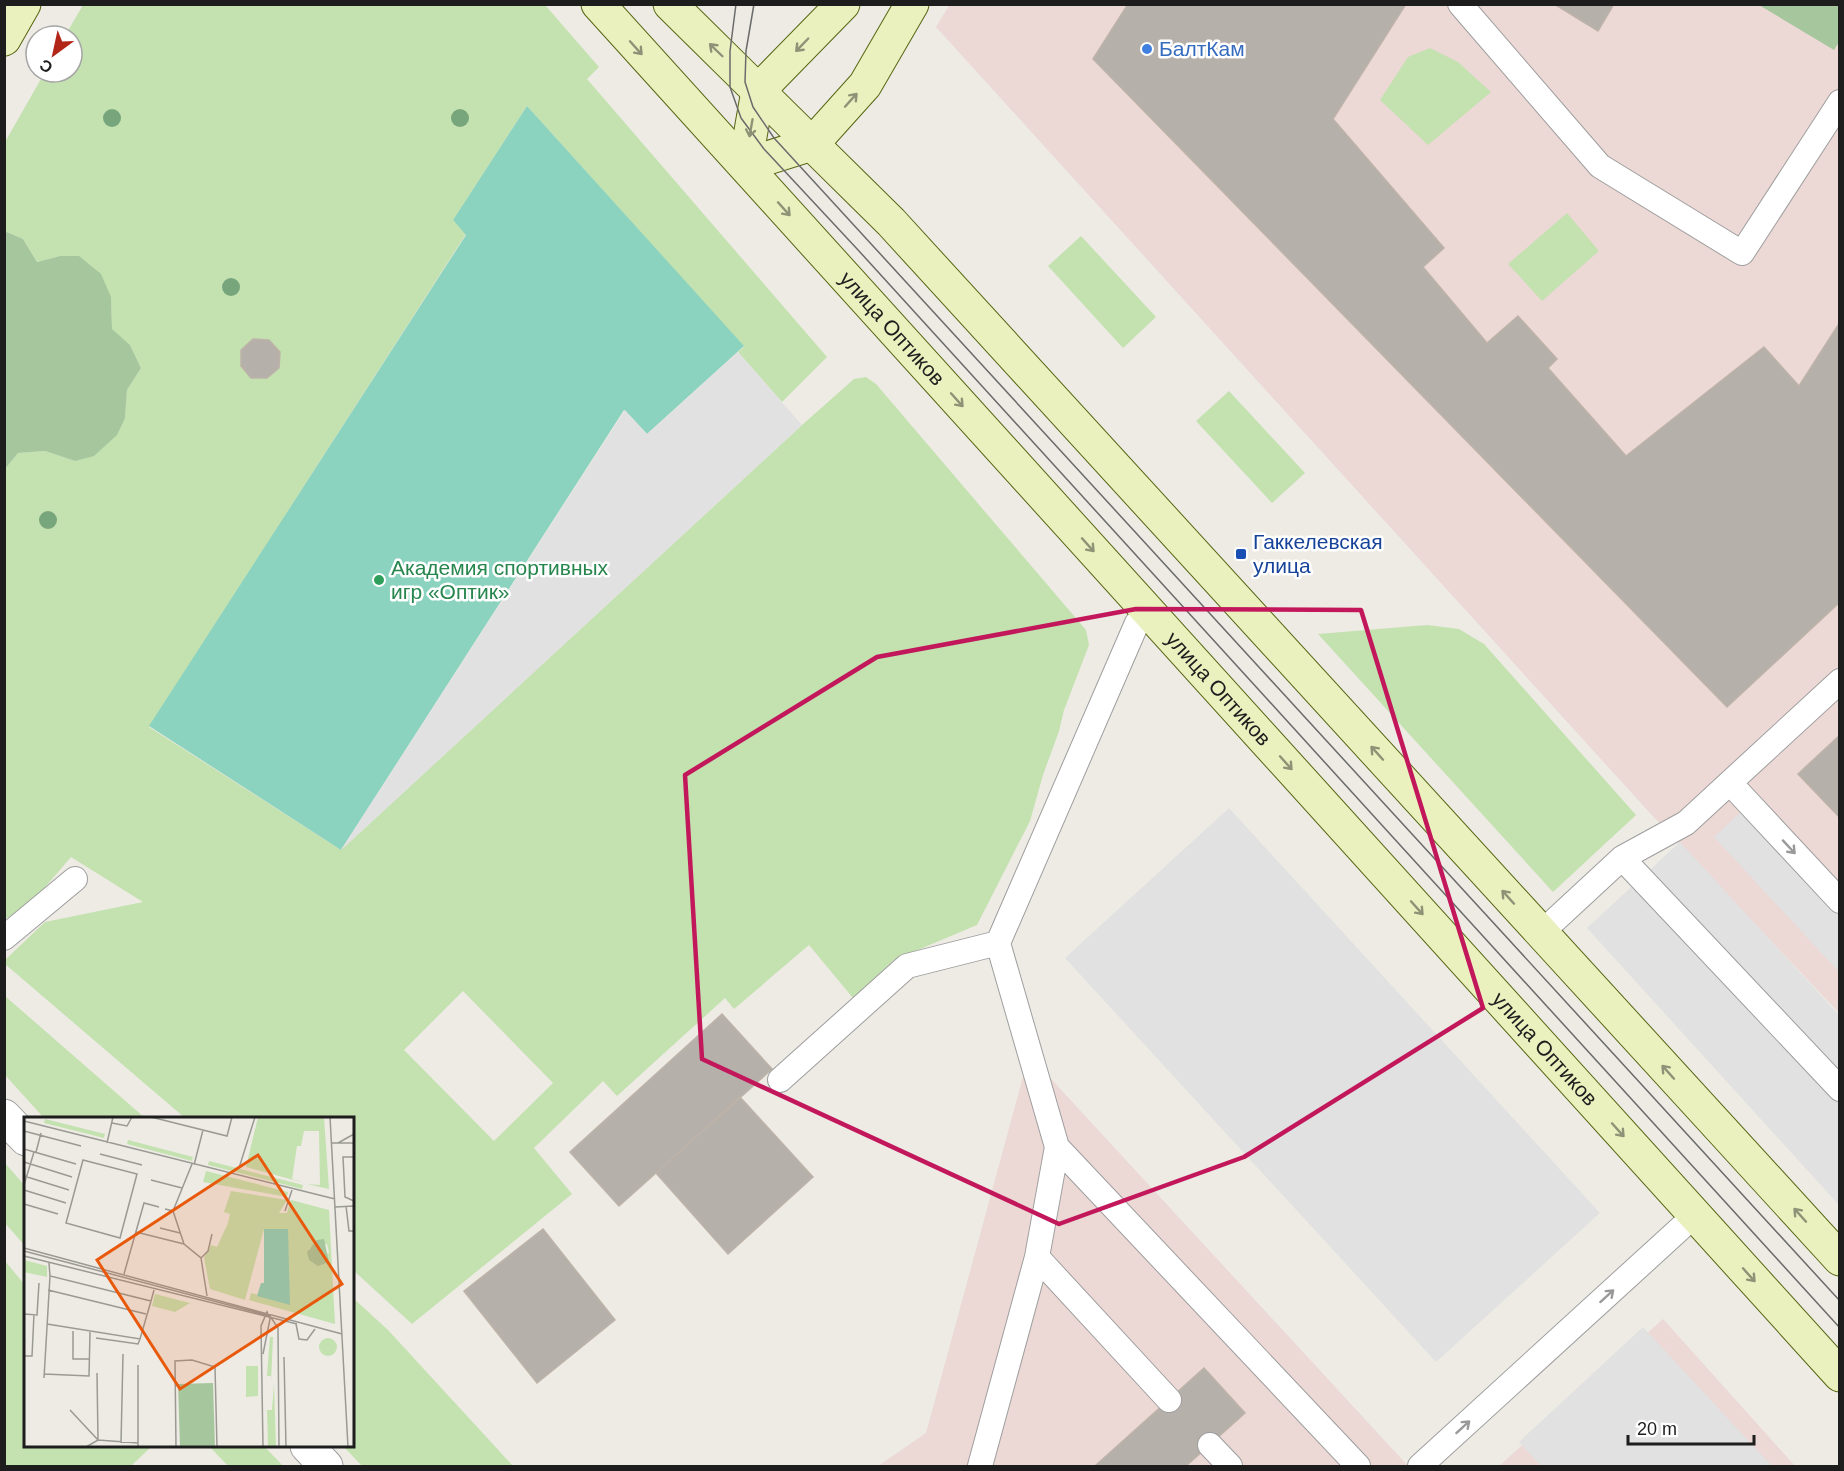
<svg xmlns="http://www.w3.org/2000/svg" width="1844" height="1471" font-family="Arial,sans-serif">
<style>
.commercial{fill:#ecd8d5}
.grass{fill:#c4e1b0;fill-rule:evenodd}
.forest{fill:#a6c79e}
.pitch{fill:#8bd3be}
.parking{fill:#e1e1e1}
.building{fill:#b6b0aa;stroke:#bdb3a8;stroke-width:1.5}
.lines{fill:none;stroke-linecap:round;stroke-linejoin:round}
.lane-casing{stroke:#9e9e9e;stroke-width:26}
.street-casing{stroke:#9e9e9e;stroke-width:35}
.secondary-casing{stroke:#566612;stroke-width:35}
.lane{stroke:#fff;stroke-width:24}
.street{stroke:#fff;stroke-width:33}
.secondary{stroke:#eaf1be;stroke-width:33}
.tram{stroke:#6b6b6b;stroke-width:1.5}
.tree{fill:#78a67c}
.oneway{stroke:#8e9276}
.oneway2{stroke:#999}
.marked{fill:none;stroke:#c2185b;stroke-width:4.5;stroke-linejoin:round}
.shop-dot{fill:#3f7fe0;stroke:#fff;stroke-width:2}
.transit-dot{fill:#1a4fb4;stroke:#fff;stroke-width:2}
.leisure-dot{fill:#2e9e5b;stroke:#fff;stroke-width:2}
.labels{text-anchor:middle;stroke-width:5;stroke-linejoin:round;paint-order:stroke}
.shop-label{font-size:21px;fill:#366cbe;stroke:#fff;text-anchor:start}
.street-label{font-size:21px;fill:#1d1d1d;stroke:#fff}
.transit-label{font-size:21px;fill:#164399;stroke:#fff;text-anchor:start}
.leisure-label{font-size:21px;fill:#27864d;stroke:#fff;text-anchor:start}
.inset-road{fill:none;stroke:#9a9994;stroke-width:1.5}
.view{fill:#e8590c;fill-opacity:0.15;stroke:#e8590c;stroke-width:3}
.inset-edge{fill:none;stroke:#1d1d1d;stroke-width:3}
</style>
<rect width="100%" height="100%" fill="#edebe4"/>
<path class="commercial" d="M950 4 1839 5V1013L1649 812 936 27Z
M1029 1055 1408 1466H878L926 1433Z
M1663 1319 1795 1466H1499Z"/>
<path class="grass" d="M83 5H545L599 67 587 79 827 357 782 402 738 352 744 347 527 106 453 220 466 234 149 727 341 850 802 425 854 379 866 377 876 384 1086 630 1089 645 1064 710 1059 731 1043 775 1030 821 977 925 894 960 853 998 809 945 734 1009 725 998 617 1096 603 1081 534 1148 572 1194 412 1324 353 1270 352 1118H185L5 964V960L45 922 143 902 71 857 28 907 5 919V469L18 453 45 451 75 461 125 417 127 390 141 368 130 345 112 330 111 297 60 256 37 262 23 239 7 232 5 234V142L45 72H72V36H65ZM463 991 553 1083 494 1141 404 1050Z
M1430 48 1458 62 1491 92 1428 145 1380 100 1408 57Z
M1567 213 1599 251 1542 301 1508 264Z
M1081 236 1156 317 1123 348 1048 266Z
M1229 391 1305 473 1272 503 1196 421Z
M1427 625 1459 629 1484 644 1636 815 1553 892 1318 634Z
M4 996H5L145 1118H44L5 1075Z
M5 1163 25 1186V1246L5 1223Z
M5 1261 25 1285 26 1446H152L131 1466H5Z
M353 1298 388 1330 513 1466H362L343 1446H352Z
M209 1446H264L283 1466H228Z"/>
<path class="forest" d="M1759 5H1839V42L1834 50Z
M7 232 23 239 37 262 60 256H79L101 274 111 297 112 329 130 345 141 368 127 390 125 418 117 435 94 456 75 461 45 451 18 453 5 469 4 234Z"/>
<path class="pitch" d="M527 106 744 346 647 434 624 410 341 850 149 726 466 235 453 220Z"/>
<path class="parking" d="M738 352 802 425 341 850 625 410 647 434Z
M1749 804 1839 901V972L1714 837Z
M1229 808 1600 1213 1436 1362 1065 958Z
M1680 842 1839 1015V1205L1587 928Z
M1643 1327 1771 1465 1769 1466H1541L1519 1442Z"/>
<path class="building" d="M1128 4H1406L1333 119 1444 248 1423 267 1487 343 1518 316 1557 359 1548 368 1626 456 1764 347 1799 386 1840 322V602L1727 707 1093 59Z
M1554 4H1614L1598 31Z
M253 339 269 340 280 352 279 368 267 378H251L241 366V350Z
M1840 735V818L1798 774Z
M722 1014 772 1069 619 1206 570 1152Z
M740 1097 813 1177 728 1254 656 1173Z
M543 1229 615 1320 537 1383 464 1291Z
M1204 1368 1245 1413 1186 1466H1095Z"/>
<g class="lines">
<g class="lane-casing">
<path id="lane" d="M1460 4 1600 166 1742 253 1840 102
M1730 783 1840 901
M1622 858 1686 823 1840 681
M1541 933 1622 858 1840 1089
M4 938 75 879
M780 1080 907 966 998 943
M1057 1147 1358 1466
M1037 1257 1169 1400
M1210 1445 1230 1466
M980 1466 1037 1257 1057 1147 998 943 1137 623 1148 611
M1420 1466 1695 1215"/>
</g>
<g class="street-casing">
<path id="street" d="M4 1116 26 1139
M307 1446 326 1466"/>
</g>
<g class="secondary-casing">
<g id="secondary">
<path id="s1" d="M598 4 1840 1375"/>
<path d="M670 4 891 222 1840 1259"/>
<path d="M4 39 24 4"/>
<path d="M745 165 812 144 865 85 912 4"/>
<path d="M745 165 758 91 843 4"/>
</g>
</g>
<use href="#lane" class="lane"/>
<use href="#street" class="street"/>
<use href="#secondary" class="secondary"/>
<path class="tram" d="M736 4 730 51V87L741 118 764 149 859 251 1840 1328
M754 4 746 51 745 82 753 107 774 138 1840 1301"/>
</g>
<g class="tree">
<circle cx="112" cy="118" r="9"/>
<circle cx="460" cy="118" r="9"/>
<circle cx="231" cy="287" r="9"/>
<circle cx="48" cy="520" r="9"/>
</g>
<defs><path id="oneway-shaft" d="M-6 0H5M1.5-3L5.5 0L1.5 3" fill="none" stroke-width="1.6" stroke-linecap="round" stroke-linejoin="round" transform="scale(1.5)"/></defs>
<g class="oneway">
<use href="#oneway-shaft" transform="translate(802 45) rotate(134)"/>
<use href="#oneway-shaft" transform="translate(636 48) rotate(48)"/>
<use href="#oneway-shaft" transform="translate(716 50) rotate(-136)"/>
<use href="#oneway-shaft" transform="translate(851 100) rotate(-48)"/>
<use href="#oneway-shaft" transform="translate(751 128) rotate(100)"/>
<use href="#oneway-shaft" transform="translate(784 209) rotate(48)"/>
<use href="#oneway-shaft" transform="translate(957 400) rotate(48)"/>
<use href="#oneway-shaft" transform="translate(1088 545) rotate(48)"/>
<use href="#oneway-shaft" transform="translate(1377 753) rotate(-132)"/>
<use href="#oneway-shaft" transform="translate(1286 763) rotate(48)"/>
<use href="#oneway-shaft" transform="translate(1508 897) rotate(-132)"/>
<use href="#oneway-shaft" transform="translate(1417 908) rotate(48)"/>
<use href="#oneway-shaft" transform="translate(1668 1072) rotate(-132)"/>
<use href="#oneway-shaft" transform="translate(1618 1130) rotate(48)"/>
<use href="#oneway-shaft" transform="translate(1800 1215) rotate(-132)"/>
<use href="#oneway-shaft" transform="translate(1749 1275) rotate(48)"/>
</g>
<g class="oneway2">
<use href="#oneway-shaft" transform="translate(1789 847) rotate(47)"/>
<use href="#oneway-shaft" transform="translate(1607 1296) rotate(-42)"/>
<use href="#oneway-shaft" transform="translate(1463 1427) rotate(-42)"/>
</g>
<path class="marked" d="M1136 609 1361 610 1483 1008 1244 1157 1059 1224 702 1059 685 775 877 657Z"/>
<circle class="shop-dot" cx="1147" cy="49" r="6"/>
<rect class="transit-dot" x="1235" y="548" width="12" height="12" rx="3"/>
<circle class="leisure-dot" cx="379" cy="580" r="6"/>
<g class="labels">
<g class="shop-label">
<text x="1159" y="56">БалтКам</text>
</g>
<g class="street-label">
<text dy="7" stroke="none"><textPath href="#s1" startOffset="438">улица Оптиков</textPath></text>
<text dy="7" stroke="none"><textPath href="#s1" startOffset="924">улица Оптиков</textPath></text>
<text dy="7" stroke="none"><textPath href="#s1" startOffset="1410">улица Оптиков</textPath></text>
</g>
<g class="transit-label">
<text x="1253" y="549">Гаккелевская<tspan x="1253" dy="24">улица</tspan></text>
</g>
<g class="leisure-label">
<text x="391" y="575">Академия спортивных<tspan x="391" dy="24">игр «Оптик»</tspan></text>
</g>
</g>
<g transform="translate(24 1117)">
<rect width="330" height="330" fill="#edebe4"/>
<path d="M234 0H300L305 72 283 67 296 68 295 14H280L277 29H273L268 62 281 66 222 50ZM21 2 81 17 80 21 20 6ZM104 23 169 40 168 44 103 27ZM185 44 279 68 278 72 184 48ZM182 54 264 75 263 80 179 65ZM207 74 263 83 255 96H263L267 83 305 93 311 207 225 183 227 176 265 187 263 112H240L221 183 186 172 180 141 187 128 193 130 204 106 206 97 200 95ZM303 127 305 136 285 140V131ZM0 143 23 149V160L0 155ZM131 177 166 186 151 195 128 189ZM246 220H249L247 265V259H243ZM295 230a9 9 0 1 1 18 0a9 9 0 1 1-18 0ZM222 249H234V279L222 280ZM250 267 252 330H244L243 293H248Z" fill="#c4e1b0" fill-rule="evenodd"/>
<path d="M300 122 305 145 294 149 285 143 283 135 293 123ZM189 266 191 330H156L154 267Z" fill="#a6c79e"/>
<path d="M240 112H264L266 188 233 179 237 166H240Z" fill="#8bd3be"/>
<path class="inset-road" d="M127 0 203 19 208 0M306 0 324 330M0 4 311 82M88 6 103 9 108 0M0 14 57 29M83 26 89 0M308 26H330M314 26 330 17M0 32 52 47M12 35 17 16M76 37 118 48M330 40H319L321 80 330 84M59 43 113 57 96 121 42 106ZM0 45 48 60M170 48 179 13M215 51 231 0M0 59 45 73M127 63 158 71M0 68 10 35M0 73 42 86M0 87 34 97M322 89 325 114H330M311 90 330 89M141 92 149 94 160 127 177 141 183 179M149 94 168 47M261 94 268 73M136 111 156 116M112 115 160 127M0 131 318 217M0 134 246 199 254 211 255 330M0 139 273 207M177 141 184 134 188 117M25 146 26 159 127 184 130 173M100 157 120 86 135 90M24 173 122 197M0 197 13 198 15 166M23 207 116 222 127 184M272 207 275 222 283 223 291 212M49 214V242H65M72 221 114 227 116 222M239 237 246 202 243 195 237 209 239 330M0 239H8L10 197M260 240 262 330M73 256 74 323M20 257 65 259 66 215M20 261 26 159M46 293 74 323M97 326 99 237M62 330 74 323 114 326M114 330V248M152 330 151 244 168 243 191 250 193 330"/>
<path class="view" d="M234 38 318 167 156 272 73 143Z"/>
<rect width="330" height="330" class="inset-edge"/>
</g>
<rect width="1844" height="1471" fill="none" stroke="#1d1d1d" stroke-width="12"/>
<g transform="translate(54 54) rotate(213)"><circle r="28" fill="#ffffff" stroke="#a5a5a5" stroke-width="1.5"/>
<path d="M0-4.5L10 22L0 15L-10 22Z" fill="#b22618"/>
<text y="-9" font-size="16" font-weight="bold" text-anchor="middle" fill="#1d1d1d">С</text>
</g>
<path d="M1628 1435v9h126v-9" fill="none" stroke="#1d1d1d" stroke-width="3"/>
<text x="1637" y="1435" font-size="18" fill="#1d1d1d" stroke="#ffffff" stroke-width="4.5" paint-order="stroke">20 m</text>
</svg>
